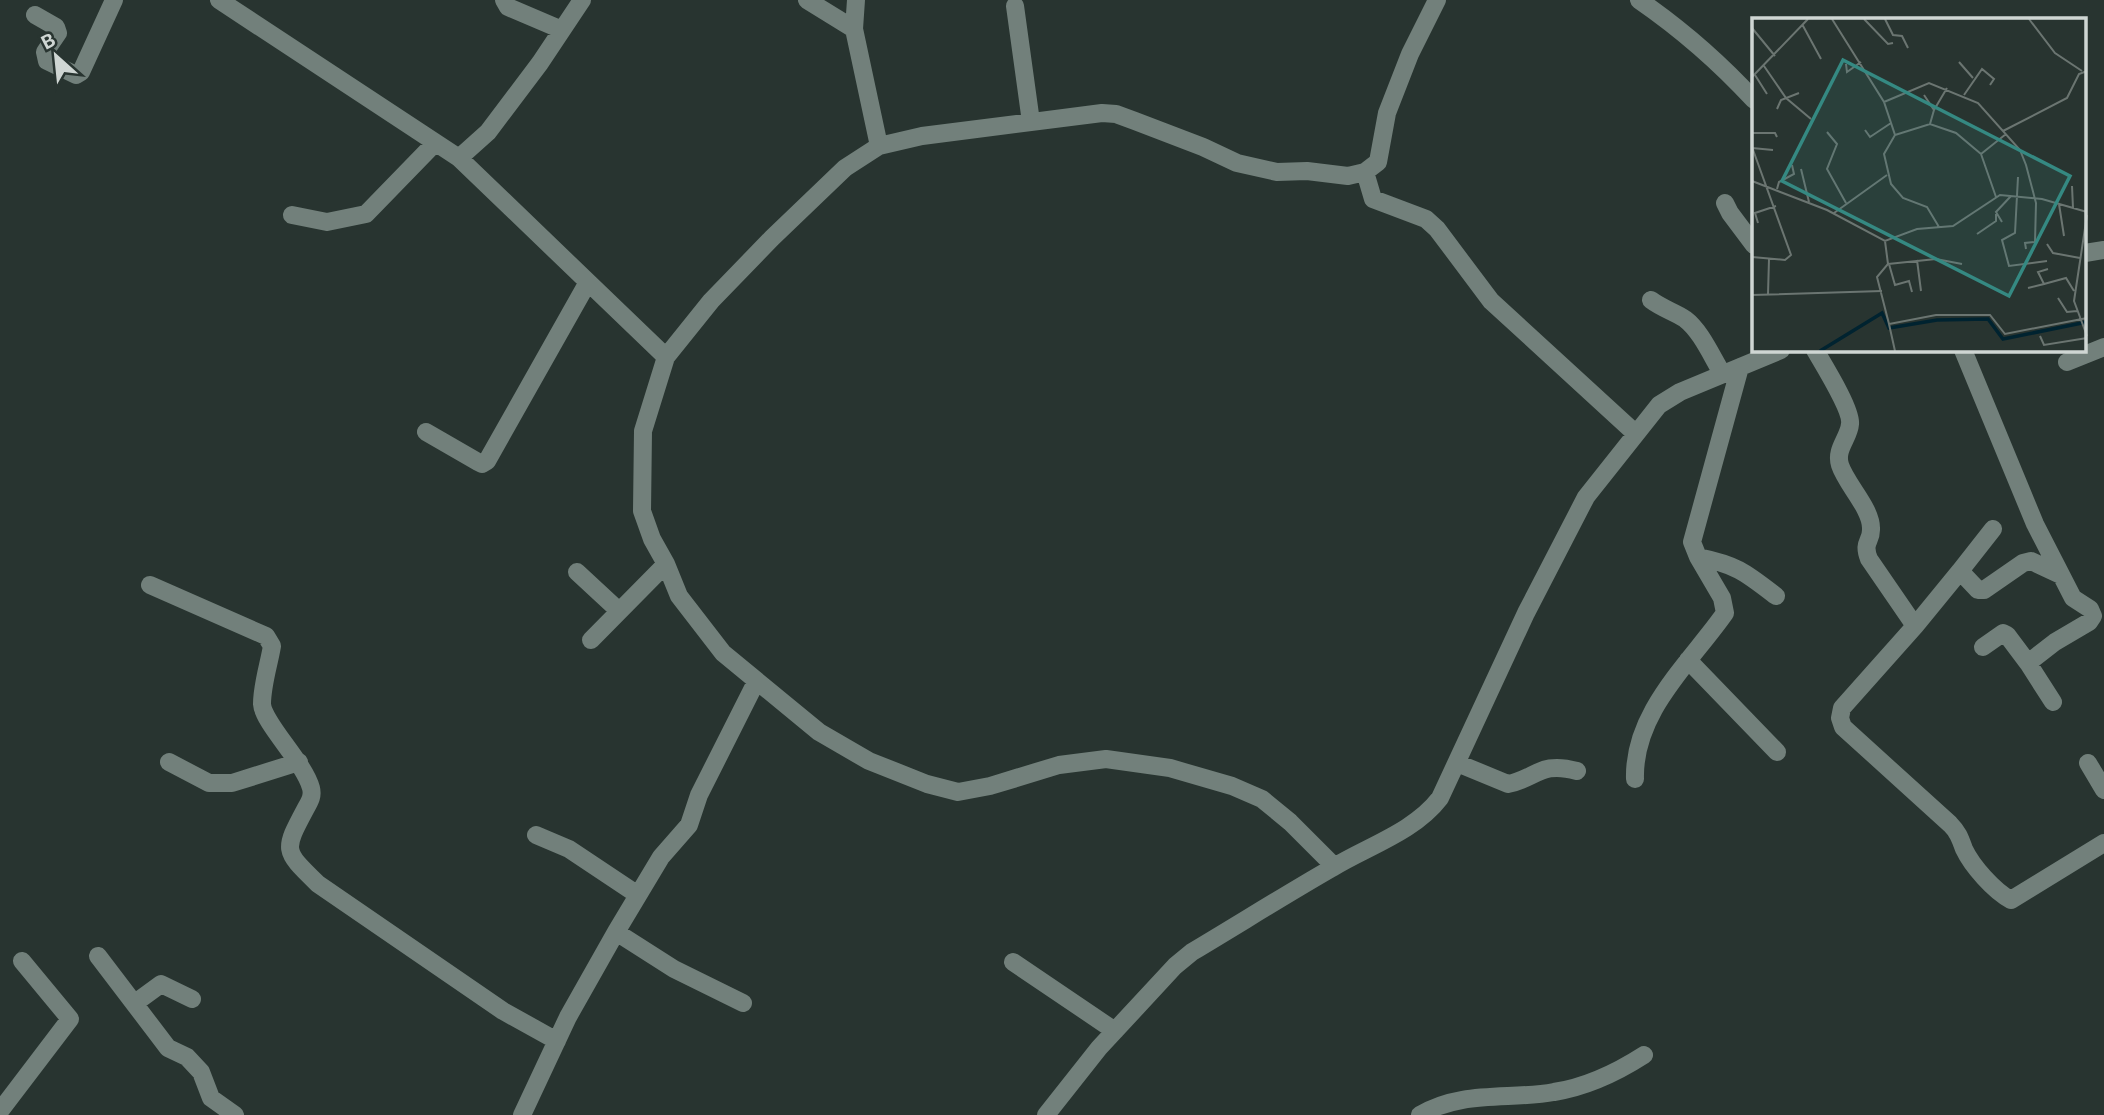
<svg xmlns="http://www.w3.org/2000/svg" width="2104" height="1115" font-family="Inter,sans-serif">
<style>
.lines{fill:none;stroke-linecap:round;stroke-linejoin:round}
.minor{stroke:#72807b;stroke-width:18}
.inset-river{fill:none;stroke:#002330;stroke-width:3.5}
.inset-road{fill:none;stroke:#6b7571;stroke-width:2}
.view{fill:#358982;fill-opacity:0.15;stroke:#358982;stroke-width:3.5}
.inset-edge{fill:none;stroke:#cfd6d3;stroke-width:3.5}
</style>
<rect width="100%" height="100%" fill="#283430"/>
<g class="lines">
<path class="minor" d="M219 0 459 158 666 357 643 431 642 511 652 539 666 564 679 596 723 653 819 732 869 761 927 784 958 792 990 786 1059 765 1106 759 1170 768 1232 786 1262 799 1290 822 1334 866
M504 0 508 7 562 30
M807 0 854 29 879 146
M1639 0C1681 29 1719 62 1754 100
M1015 6 1031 122
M35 15 56 27 58 33 45 52 47 61 76 75 81 72 114 0
M854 29 856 0
M459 158 488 132 540 63 582 0
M1365 172 1373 199 1426 219 1437 229 1491 301 1635 433
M1725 203 1730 213 1754 245
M292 215 327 222 366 214 435 143
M2085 253 2104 250
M1651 300C1663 309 1675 312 1685 319 1701 331 1712 357 1722 373
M1815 350C1823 364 1852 410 1850 424 1849 438 1835 449 1840 465 1846 484 1871 508 1871 528 1872 542 1862 541 1869 559L1915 626 1842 708 1840 718 1843 727 1950 824C1958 832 1960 838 1964 849 1972 866 1994 891 2011 900L2104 843
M1963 350 2035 524 2073 598 2090 609 2093 616 2089 622 2055 642 2028 663 2053 702
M666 357 711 301 772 238 845 168 879 146 922 136 1102 113 1116 114 1135 121 1203 147 1237 163 1277 172 1307 171 1348 176 1365 172 1378 162 1387 113 1410 54 1437 0
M2067 362 2104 347
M1740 367 1692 542 1698 557C1737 565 1745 572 1776 596
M426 432 478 462 482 464 487 461 588 282
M1993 529 1960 571 1978 590H1984L2023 563 2031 561 2061 575
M577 572 618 610
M150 585 266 636 272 646C269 664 262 685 262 704 263 723 304 762 311 788 313 796 310 801 306 808 283 851 283 850 318 884L503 1011 557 1041
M1915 626 1960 571
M591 640 666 564
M1983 647 2003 633 2007 635 2028 663
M1688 660 1777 752
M169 762 209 783H232L299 762
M1457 763 1508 784C1537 778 1540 761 1577 771
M2088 763 2104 790
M1635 779C1633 712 1690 663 1725 613L1722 598 1698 557
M536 835 569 849 638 895
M616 932 674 969 743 1003
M98 956 168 1048 187 1057 201 1072 211 1098 235 1115
M1013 962 1115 1031
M135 1003 161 984 192 999
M0 1111 70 1019 22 961
M522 1115 568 1017 616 932 661 857 689 825 699 795 756 682
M1046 1115 1099 1048 1175 966 1192 952C1239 924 1285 895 1332 868 1368 846 1414 832 1440 798L1526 613 1586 497 1659 405 1680 392 1781 350
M1420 1115C1461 1090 1510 1100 1554 1092 1586 1087 1616 1073 1644 1055"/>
</g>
<g transform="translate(1752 18)">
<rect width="334" height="334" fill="#283430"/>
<path class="inset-river" d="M68 333 130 295 137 310 185 302 236 301 251 321 335 304"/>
<path class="inset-road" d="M80 1 132 84 143 117 132 136 139 166 151 180 175 189 187 209M112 1 136 26 141 25M133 1 141 17 150 18 156 30M277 1 303 35 330 53M50 6 69 41M0 10 23 38M207 44 221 60M94 46 95 54 109 44M12 48 34 80 59 101M3 57 15 76M0 59 56 1M172 77 182 92 178 106M212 77 230 51 242 61 238 67M132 84 177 65 226 85 268 132 274 147 284 185 283 224 273 225 274 231M25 91 29 82 47 75M182 92 195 70M113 112 118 119 139 105M251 113 315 80 327 56 335 53M75 114 85 126 75 151 94 185M0 115H23L25 119M143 117 178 106 204 115 229 136 254 116M0 129 39 237 33 242 0 239M0 130 21 132M229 136 244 179M49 151 57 184M266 159 263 215 250 222 257 248 295 243M0 163 75 192 133 223 165 211 201 208 248 177 290 181 335 194M320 168 321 190M25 171 27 164 42 156 40 147M307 186 312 218M82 195 135 157M335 197 322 283 335 318M250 204 244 194 259 178M6 205 3 195 24 188M225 216 244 203V196M133 223 136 246 125 259 137 306M295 226 301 235 328 240M165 242 169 273M136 246 184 241 210 246M137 246 143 267 157 263 160 274M292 266 314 260 322 273M276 270 292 266 286 254 296 251M16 276 17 241M0 277 130 273M306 280 315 294 325 293M288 318 292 327 335 320M143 333 137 306 184 297H238L253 316 335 300"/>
<path class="view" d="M91 42 318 158 257 278 30 163Z"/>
<rect width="334" height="334" class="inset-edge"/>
</g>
<g transform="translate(56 56) rotate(333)" stroke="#283430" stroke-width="5" paint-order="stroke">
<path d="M0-5L12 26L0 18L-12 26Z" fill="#cfd6d3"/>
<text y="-10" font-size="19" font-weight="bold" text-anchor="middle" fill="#cfd6d3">B</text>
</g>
</svg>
